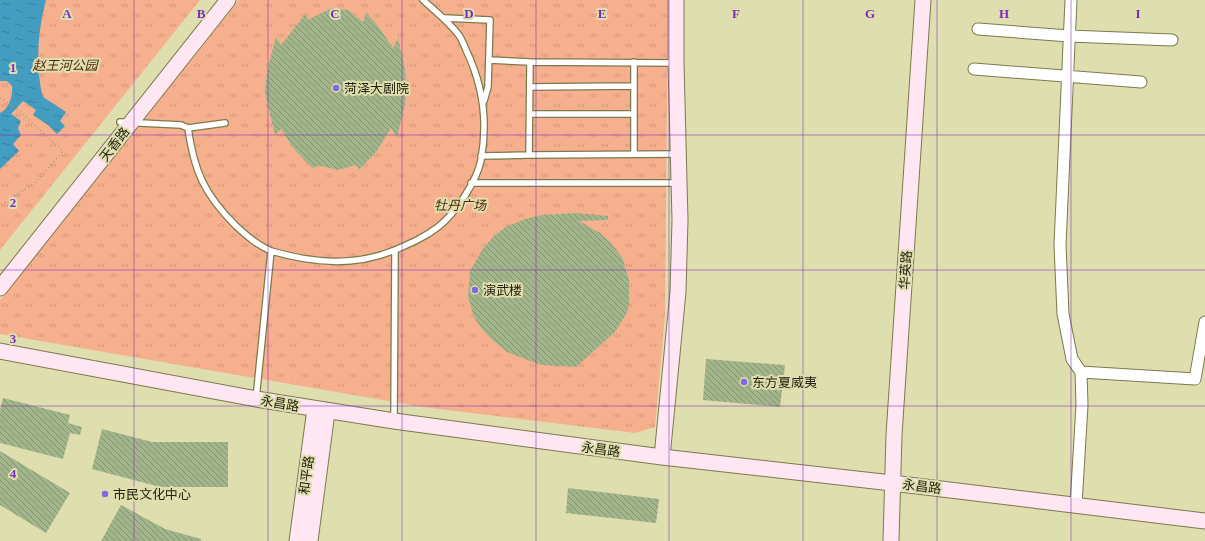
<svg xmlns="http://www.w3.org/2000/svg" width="1205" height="541" font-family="'Times New Roman','Noto Sans SC',serif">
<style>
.park{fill:url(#park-tufts)}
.water{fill:url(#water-ripples)}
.building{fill:url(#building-back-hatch)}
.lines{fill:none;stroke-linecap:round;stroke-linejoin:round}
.lane-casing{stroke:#7b7a4d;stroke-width:8}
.street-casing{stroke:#7b7a4d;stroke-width:13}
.secondary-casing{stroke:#7b7a4d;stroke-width:17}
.path{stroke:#a1a07a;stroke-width:1.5;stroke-dasharray:1 3;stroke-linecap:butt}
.lane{stroke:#fff;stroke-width:5.5}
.street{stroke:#fff;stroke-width:11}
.secondary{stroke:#fee6f2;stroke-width:15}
.grid{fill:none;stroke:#7b2cbf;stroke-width:1;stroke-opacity:0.55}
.poi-dot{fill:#7d69e4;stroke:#dfdeae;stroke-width:1.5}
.labels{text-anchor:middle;stroke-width:4;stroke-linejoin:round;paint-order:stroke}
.park-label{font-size:13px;font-style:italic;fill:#55270c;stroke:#dfdeae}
.poi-label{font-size:13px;fill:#232210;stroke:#dfdeae;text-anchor:start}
.street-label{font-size:13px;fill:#232210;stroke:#dfdeae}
.grid-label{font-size:13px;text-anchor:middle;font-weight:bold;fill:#7b2cbf;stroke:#dfdeae;stroke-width:4;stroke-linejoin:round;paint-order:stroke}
</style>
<defs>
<pattern id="park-tufts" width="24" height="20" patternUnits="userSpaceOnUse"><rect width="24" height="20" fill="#f7b08d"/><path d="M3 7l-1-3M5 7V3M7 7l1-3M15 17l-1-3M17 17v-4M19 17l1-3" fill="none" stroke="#d39779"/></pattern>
<pattern id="water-ripples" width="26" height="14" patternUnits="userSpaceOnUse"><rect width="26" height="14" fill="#429dc0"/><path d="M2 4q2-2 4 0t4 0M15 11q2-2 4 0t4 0" fill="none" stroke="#37809b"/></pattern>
<pattern id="building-back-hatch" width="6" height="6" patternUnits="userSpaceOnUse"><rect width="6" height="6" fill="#a3b68b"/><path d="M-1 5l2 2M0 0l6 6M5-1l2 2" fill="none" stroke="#849470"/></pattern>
</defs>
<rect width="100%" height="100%" fill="#dfdeae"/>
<path class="park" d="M0 0H200L0 250Z
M239 0H668L665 314 655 427 635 433 423 407 0 334V300Z"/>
<path class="water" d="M0 0H46C38 30 35 66 43 97L66 112 60 121 65 126 57 134 48 125 33 115 36 110 23 101 11 114 21 121 18 128 21 135 13 144 19 151 0 169V113C9 109 13 96 12 86L7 81H0Z"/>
<path class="building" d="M332 8 348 10 363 22 366 12 378 26 393 48 398 38 404 64 406 79 405 104 397 138 391 128 377 151 359 170 356 165 338 170 317 165 314 169 308 164 293 148 281 129 275 135 265 93 267 71 276 37 281 45 306 13 307 20Z
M577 213 608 216V220L579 221 600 233 610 242 622 257 629 280V304L627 313 614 333 576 367 541 365 507 352 490 338 481 328 474 317 468 297 470 271 482 250 493 237 506 227 525 219 542 215Z
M706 359 785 365 780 407 703 400Z
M3 398 70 415 68 423 82 427 80 435 70 433 63 459 0 443V411Z
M102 429 152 442H228V487H160L92 469Z
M0 451 70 493 46 533 0 505Z
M568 488 659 499 656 523 566 513Z
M121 505 165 529 201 539V541H101Z"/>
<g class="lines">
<g class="lane-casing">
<path id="lane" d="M444 18 490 20 488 87 484 101
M489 60 530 62
M675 63 530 62 529 155 678 154
M530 87 634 86
M530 114H634
M120 122 181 125 188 128C194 171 204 194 236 226 247 236 257 245 271 251
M188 128 225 123
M634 154V62
M481 156 529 155
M471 183H678
M395 250C411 243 425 237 438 227 455 214 477 181 481 160 488 122 483 85 466 50 464 45 462 39 458 34 448 21 435 11 423 0
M256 399 271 251C313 263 354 267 395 250L394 421"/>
</g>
<g class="street-casing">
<path id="street" d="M1071 0 1060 245 1063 314 1072 359 1081 372 1082 405 1076 505
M978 29 1069 36 1172 40
M974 69 1141 82
M1081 372 1195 379 1205 322"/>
</g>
<g class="secondary-casing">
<path id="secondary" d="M0 288 228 0
M0 351 256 399 394 421 662 457 892 483 1205 521
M662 457 678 292 680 220 676 63V0
M297 541 315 409
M310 541 327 412
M891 541 894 435 923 0"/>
</g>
<path class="path" d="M0 98 17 109 63 151 36 182 0 206"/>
<use href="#lane" class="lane"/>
<use href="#street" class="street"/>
<use href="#secondary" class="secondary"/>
</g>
<path class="grid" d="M134 0V541M268 0V541M402 0V541M536 0V541M669 0V541M803 0V541M937 0V541M1071 0V541M0 135H1205M0 270H1205M0 406H1205"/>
<g class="poi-dot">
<circle cx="336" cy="88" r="4"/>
<circle cx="475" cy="290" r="4"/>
<circle cx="744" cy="382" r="4"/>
<circle cx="105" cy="494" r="4"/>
</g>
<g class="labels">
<g class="park-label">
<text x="65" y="70">赵王河公园</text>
<text x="460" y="210">牡丹广场</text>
</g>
<g class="poi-label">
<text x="344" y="93">菏泽大剧院</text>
<text x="483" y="295">演武楼</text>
<text x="752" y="387">东方夏威夷</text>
<text x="113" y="499">市民文化中心</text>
</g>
<g class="street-label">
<text transform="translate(114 144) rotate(-52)" y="5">天香路</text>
<text transform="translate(905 270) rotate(-86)" y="5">华英路</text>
<text transform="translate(280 403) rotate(10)" y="5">永昌路</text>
<text transform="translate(601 449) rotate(8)" y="5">永昌路</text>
<text transform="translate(306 475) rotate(-82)" y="5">和平路</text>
<text transform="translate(922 486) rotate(7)" y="5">永昌路</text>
</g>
</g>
<g class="grid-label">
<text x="67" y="18">A</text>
<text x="201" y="18">B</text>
<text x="335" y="18">C</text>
<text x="469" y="18">D</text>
<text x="602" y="18">E</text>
<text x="736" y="18">F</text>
<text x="870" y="18">G</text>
<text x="1004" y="18">H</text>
<text x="1138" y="18">I</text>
<text x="13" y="72">1</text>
<text x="13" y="207">2</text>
<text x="13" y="343">3</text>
<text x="13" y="478">4</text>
</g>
</svg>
